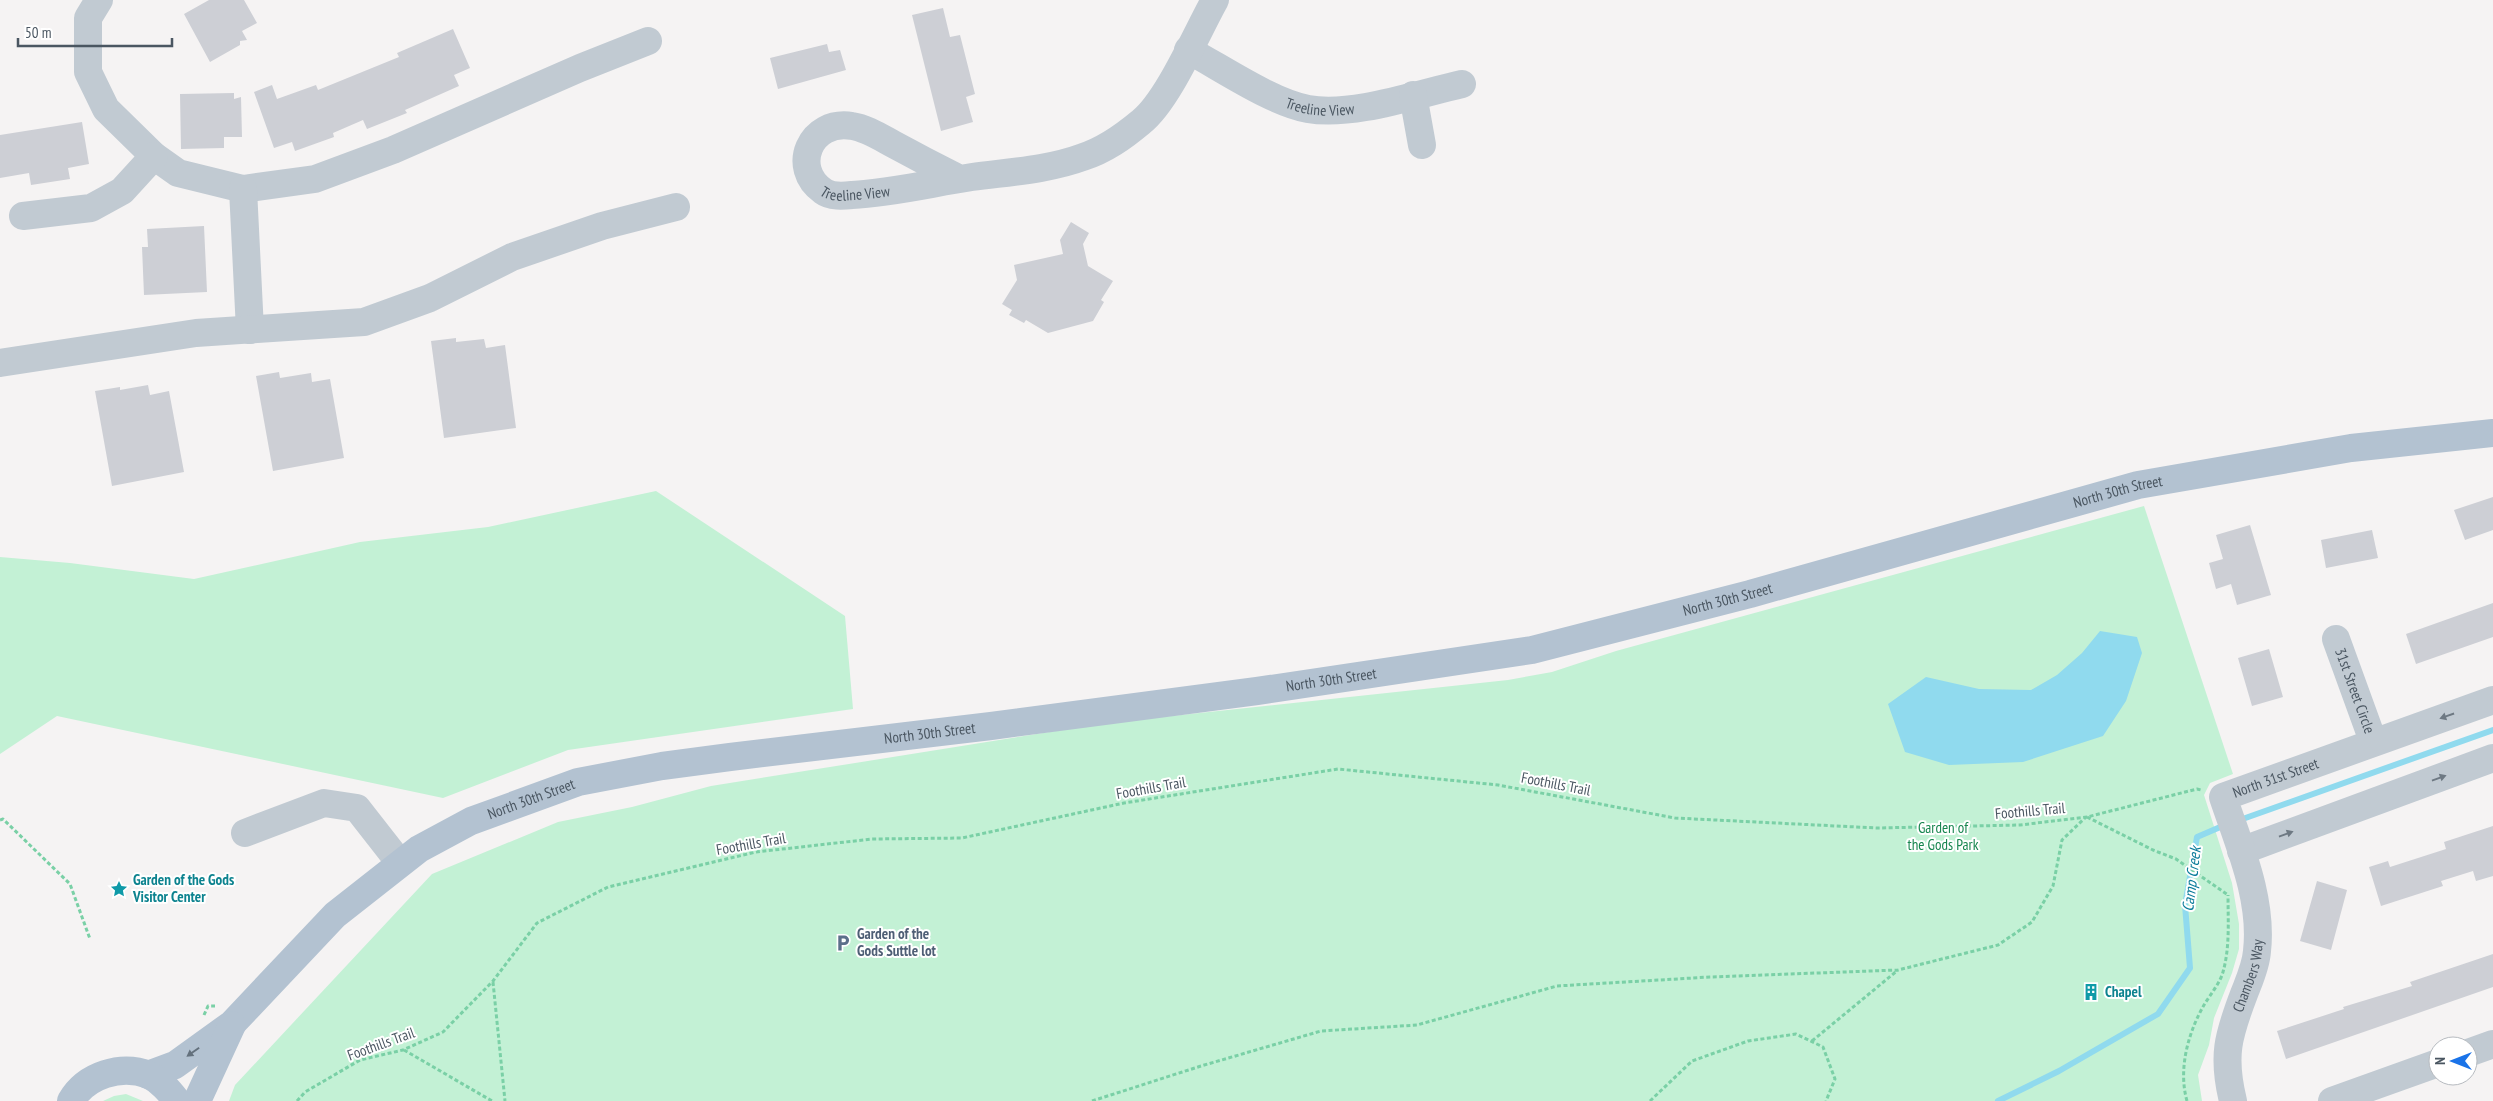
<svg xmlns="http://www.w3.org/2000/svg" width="2493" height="1101" font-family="'PT Sans Narrow',sans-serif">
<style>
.green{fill:#c3f1d5}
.water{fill:#90daee}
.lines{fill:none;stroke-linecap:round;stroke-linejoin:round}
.stream{stroke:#90daee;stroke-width:6}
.building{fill:#cdcfd5}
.path{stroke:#7ad0a6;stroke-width:3;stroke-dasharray:4 2.5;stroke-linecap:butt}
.minor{stroke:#c1cad2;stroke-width:28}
.major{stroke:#b3c2d1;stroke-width:28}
.oneway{fill:#6e7983}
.oneway2{fill:#64717d}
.labels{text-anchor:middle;stroke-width:4;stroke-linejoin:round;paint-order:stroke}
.street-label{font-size:15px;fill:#4a5661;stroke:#fff}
.park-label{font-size:15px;fill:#17864f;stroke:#fff}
.culture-label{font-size:15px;font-weight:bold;fill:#0d838f;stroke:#fff;text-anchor:start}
.service-label{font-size:15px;font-weight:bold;fill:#4e5e75;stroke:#fff;text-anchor:start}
.water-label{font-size:16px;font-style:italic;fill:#0c7c9b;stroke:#fff}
</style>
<rect width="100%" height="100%" fill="#f5f3f3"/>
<path class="green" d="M656 491 845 616 853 709 568 750 443 798 57 716 0 754V557L70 563 194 579 360 542 488 527Z
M2144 506 2233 774 2210 783 2204 795 2232 883 2239 924V949L2232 973 2214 1018 2209 1045 2198 1075 2202 1101H229L235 1085 432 874 558 822 632 807 711 786 1106 723 1508 680 1552 672 1616 651Z
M126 1094 143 1101H103L114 1096Z"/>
<path class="water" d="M2100 631 2137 637 2142 653 2126 701 2103 736 2023 762 1949 765 1905 752 1888 704 1926 677 1979 689 2031 690 2057 675 2082 653Z"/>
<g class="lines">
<path class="stream" d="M2237 821 2493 730
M1998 1101 2059 1071 2158 1014 2190 968 2185 905 2197 837 2225 825"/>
</g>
<path class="building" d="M209 0H244L257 23 242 31 247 40 240 41V45L210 62 184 14Z
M943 8 950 37 960 35 975 94 966 97 973 122 941 131 912 15Z
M453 29 470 68 454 75 459 86 405 110 407 113 367 129 363 120 333 133 334 137 295 151 292 142 274 148 254 92 272 85 277 99 316 85 318 90 399 57 397 53Z
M827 44 829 52 840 50 846 70 778 89 770 58Z
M234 93V99L241 97 242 137H224V148L181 149 180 94Z
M82 122 89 164 68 168 70 179 31 185 29 173 0 178V135Z
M1071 222 1089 233 1083 244 1088 266 1113 281 1101 300 1104 302 1093 321 1048 333 1026 320 1024 323 1009 315 1012 310 1002 304 1017 280 1014 265 1063 254 1060 240Z
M204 226 207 292 144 295 142 247H148L147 229Z
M456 338V342L484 339 486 348 505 345 516 428 444 438 431 341Z
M279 372 280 378 311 373 312 382 330 379 344 458 273 471 256 376Z
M148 385 150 395 169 391 184 472 112 486 95 391 120 387V390Z
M2493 497V530L2465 540 2454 510Z
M2250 525 2271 595 2237 605 2231 584 2216 589 2209 563 2223 559 2216 535Z
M2372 530 2378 558 2326 568 2321 540Z
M2493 603V637L2416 664 2406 634Z
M2269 649 2283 697 2252 706 2238 658Z
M2493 826V876L2476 881 2473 871 2441 881 2443 886 2381 906 2369 867 2388 861 2390 867 2446 849 2444 842Z
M2317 881 2347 890 2331 950 2300 941Z
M2493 954V987L2286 1059 2277 1031 2344 1009 2343 1007 2412 986 2410 982Z"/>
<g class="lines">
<path class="path" d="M2087 817 2153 850 2176 859 2228 895
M0 820 3 819 70 884 90 939
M493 982 505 1101
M204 1015 208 1006H215
M1812 1041 1898 970
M404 1050 492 1101
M297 1101 305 1092 360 1060 403 1050 443 1032 493 981 537 923 608 887 756 852 872 839 962 838 1124 803 1338 769 1498 785 1675 818 1877 828 2020 825 2087 817 2197 789 2201 790
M1092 1101 1201 1066 1321 1031 1417 1025 1557 986 1710 977 1898 970 1998 945 2032 922 2053 886 2062 840 2086 817
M1650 1101 1692 1061 1748 1041 1796 1034 1823 1047 1835 1079 1826 1101
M2187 1101C2178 1069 2188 1033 2204 1005 2210 995 2220 983 2223 972 2230 947 2228 921 2228 895"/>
<g class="minor">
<path d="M99 0 88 18V72L106 109 154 156 178 173 243 189 315 179 393 150 580 68 648 41"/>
<path id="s1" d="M1188 50C1222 68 1271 102 1308 109 1353 117 1417 94 1462 84"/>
<path d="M1413 95 1422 145"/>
<path id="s2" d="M960 179C938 168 915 156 893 144 880 137 866 128 852 126 810 119 790 168 823 191 831 197 843 196 852 195 892 193 932 183 972 177 1008 172 1048 170 1083 157 1105 150 1123 137 1141 122 1168 101 1197 32 1215 0"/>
<path d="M243 189 250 330"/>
<path d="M23 216 91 208 122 191 154 156"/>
<path d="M0 363 196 333 364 322 430 298 512 257 602 226 676 207"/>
<path id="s3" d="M2336 639 2373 741"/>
<path d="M245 833 324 803 357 808 400 863"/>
<path d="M2241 851 2493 758"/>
<path d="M2468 1053 2493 1044"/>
<path id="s4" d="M2233 1101C2222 1056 2228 1036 2244 994 2249 981 2256 966 2257 951 2263 899 2239 845 2223 797L2493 700"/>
<path d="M2332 1101 2438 1063"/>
</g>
<g class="major">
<path id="s5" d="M148 1075 175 1065 232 1024 335 915 419 849 471 821 578 782 662 766 730 757 991 726 1257 691 1532 650 1750 594 2138 485 2351 448 2493 433"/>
<path d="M71 1101C86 1075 121 1064 149 1075 161 1081 169 1091 177 1101"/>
<path d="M197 1101 232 1025"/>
</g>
</g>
<defs><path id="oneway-solid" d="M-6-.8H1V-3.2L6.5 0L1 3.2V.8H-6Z" transform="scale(1.25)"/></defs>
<g class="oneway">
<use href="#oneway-solid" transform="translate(2447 716) rotate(161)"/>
<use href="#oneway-solid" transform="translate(2439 778) rotate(-20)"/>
<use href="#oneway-solid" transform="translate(2286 834) rotate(-20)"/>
</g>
<use class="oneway2" href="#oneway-solid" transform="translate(193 1052) rotate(145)"/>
<defs>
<g id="sight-bare" transform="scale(1.35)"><path d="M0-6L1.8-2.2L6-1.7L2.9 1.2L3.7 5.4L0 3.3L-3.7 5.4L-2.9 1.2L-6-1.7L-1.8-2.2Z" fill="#0f9aa8" stroke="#fff" stroke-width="2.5" paint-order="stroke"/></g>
<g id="parking-bare" transform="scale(1.35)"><path d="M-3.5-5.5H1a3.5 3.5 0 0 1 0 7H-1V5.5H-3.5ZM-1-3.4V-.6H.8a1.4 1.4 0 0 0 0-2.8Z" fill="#5c6f8a" stroke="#fff" stroke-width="2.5" paint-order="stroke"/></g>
<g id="building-bare" transform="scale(1.35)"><path d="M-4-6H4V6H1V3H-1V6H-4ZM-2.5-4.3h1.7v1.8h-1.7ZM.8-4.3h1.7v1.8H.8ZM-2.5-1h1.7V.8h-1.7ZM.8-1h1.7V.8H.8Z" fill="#0f9aa8" stroke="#fff" stroke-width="2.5" paint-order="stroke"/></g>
</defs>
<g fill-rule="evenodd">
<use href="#sight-bare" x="119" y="889"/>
<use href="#parking-bare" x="843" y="943"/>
<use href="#building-bare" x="2091" y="992"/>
</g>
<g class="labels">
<g class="street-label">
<text dy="5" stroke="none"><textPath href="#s1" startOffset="146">Treeline View</textPath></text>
<text dy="5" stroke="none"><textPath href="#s2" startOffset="255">Treeline View</textPath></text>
<text dy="5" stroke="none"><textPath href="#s5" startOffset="2099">North 30th Street</textPath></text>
<text dy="5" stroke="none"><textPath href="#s5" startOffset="1694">North 30th Street</textPath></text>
<text dy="5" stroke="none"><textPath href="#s5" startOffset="1289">North 30th Street</textPath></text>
<text dy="5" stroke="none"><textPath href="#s3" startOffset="55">31st Street Circle</textPath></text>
<text dy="5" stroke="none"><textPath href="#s5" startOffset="884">North 30th Street</textPath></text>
<text dy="5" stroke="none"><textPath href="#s4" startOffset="370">North 31st Street</textPath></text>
<text transform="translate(1556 784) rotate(11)" y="5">Foothills Trail</text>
<text transform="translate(1151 788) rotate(-10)" y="5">Foothills Trail</text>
<text dy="5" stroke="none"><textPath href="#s5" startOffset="479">North 30th Street</textPath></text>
<text transform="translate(2030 811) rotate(-5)" y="5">Foothills Trail</text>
<text transform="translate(751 844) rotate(-10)" y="5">Foothills Trail</text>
<text dy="5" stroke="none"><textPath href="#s4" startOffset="129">Chambers Way</textPath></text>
<text transform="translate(381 1044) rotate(-20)" y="5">Foothills Trail</text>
</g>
<g class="park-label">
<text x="1943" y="833">Garden of<tspan x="1943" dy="17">the Gods Park</tspan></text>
</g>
<g class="culture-label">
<text x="133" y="885">Garden of the Gods<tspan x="133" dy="17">Visitor Center</tspan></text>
<text x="2105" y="997">Chapel</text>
</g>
<g class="service-label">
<text x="857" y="939">Garden of the<tspan x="857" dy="17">Gods Suttle lot</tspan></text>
</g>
<g class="water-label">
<text transform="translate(2191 879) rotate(-83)" y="6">Camp Creek</text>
</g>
</g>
<g transform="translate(2453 1061) rotate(270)"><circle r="24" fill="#ffffff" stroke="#b7bbc0"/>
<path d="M0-4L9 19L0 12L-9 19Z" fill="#1a73e8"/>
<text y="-8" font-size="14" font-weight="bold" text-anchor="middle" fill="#4a5661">N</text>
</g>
<path d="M18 38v8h154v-8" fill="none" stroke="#4a5661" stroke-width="2.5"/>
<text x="25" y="38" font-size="15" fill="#4a5661" stroke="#ffffff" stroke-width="4" paint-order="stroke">50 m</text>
</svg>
